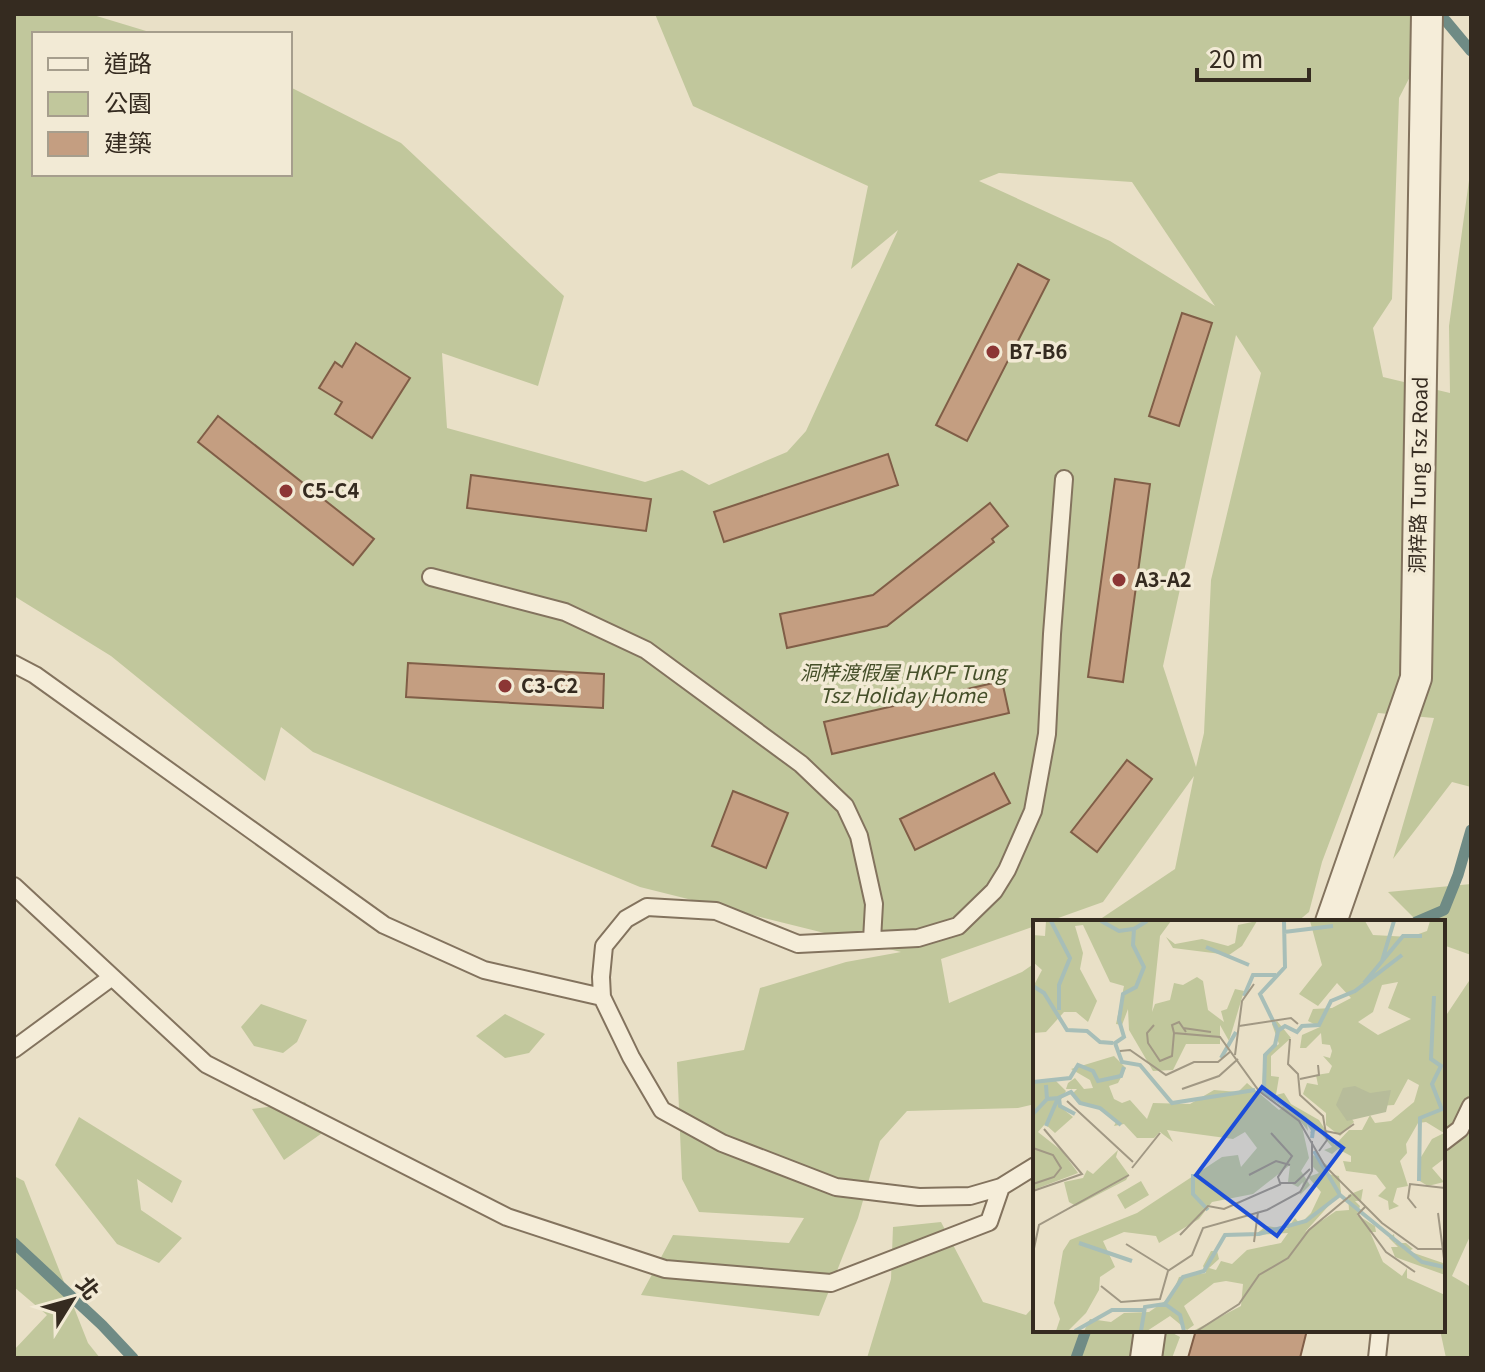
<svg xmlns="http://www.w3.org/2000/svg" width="1485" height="1372" font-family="Georgia,'Noto Sans TC',serif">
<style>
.green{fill:#c1c79c;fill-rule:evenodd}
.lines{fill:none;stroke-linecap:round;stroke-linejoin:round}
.stream{stroke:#6f8b85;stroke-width:11}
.building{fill:#c49e81;stroke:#805e47;stroke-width:2}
.lane-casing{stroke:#83735e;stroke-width:20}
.street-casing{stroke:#83735e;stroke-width:34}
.lane{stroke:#f5edd9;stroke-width:16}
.street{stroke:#f5edd9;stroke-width:30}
.poi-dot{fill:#8c3635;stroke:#f2ead5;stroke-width:3}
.labels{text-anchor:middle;stroke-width:7;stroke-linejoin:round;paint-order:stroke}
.poi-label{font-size:20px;font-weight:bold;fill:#352b20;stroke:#f2ead5;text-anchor:start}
.street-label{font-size:20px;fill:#352b20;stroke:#f2ead5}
.park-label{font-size:20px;font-style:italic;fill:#454f29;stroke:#f2ead5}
.inset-river{fill:none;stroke:#a7beb8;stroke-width:4}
.inset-road{fill:none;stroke:#a19884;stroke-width:2}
.view{fill:#1d4ed8;fill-opacity:0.15;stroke:#1d4ed8;stroke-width:4}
.inset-edge{fill:none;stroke:#352b20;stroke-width:4}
</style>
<rect width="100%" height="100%" fill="#e9e0c7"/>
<path class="green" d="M14 14H90L156 34H34V174H290V87L401 143 564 296 538 386 442 353 447 428 645 482 682 470 709 485 787 452 806 431 898 230 851 269 868 186 693 106 655 14H1436L1438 22 1399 98 1392 299 1373 328 1383 377 1450 393 1449 326 1471 166V787L1452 782 1393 859 1434 718 1378 713 1322 862 1309 912 1297 922H1096L1175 869 1194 776 1103 902 1047 922H1035V926L941 959 949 1003 1022 972 1035 963V1104L1018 1108 907 1111 880 1141 858 1218 819 1316 641 1295 673 1235 789 1243 804 1218 699 1212 682 1179 677 1062 744 1050 760 988 846 962 901 952 640 887 313 752 281 727 265 781 111 656 14 596ZM999 173 1132 182 1215 306 1110 241 979 181ZM1236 335 1261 373 1211 580 1204 733 1196 767 1163 666Z
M1471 884V955L1443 945V922H1418L1388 892Z
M1471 978V1234L1452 1276 1471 1287V1358H1446L1440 1330H1443V1020Z
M261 1004 307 1020 297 1042 283 1053 254 1046 241 1027Z
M505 1014 545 1034 529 1053 505 1058 476 1036Z
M305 1102 325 1131 284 1160 252 1109Z
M79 1117 182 1181 172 1203 137 1179 141 1210 182 1238 159 1263 117 1244 55 1165Z
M14 1176 24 1181 88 1343 100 1358H14V1350L47 1315 14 1287Z
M941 1222 983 1302 1026 1315 1035 1305V1330H1167L1180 1337 1172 1358H867L891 1279 893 1227Z"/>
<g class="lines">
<path class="stream" d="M1446 21 1471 51
M1416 922 1444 910 1458 875 1471 830
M14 1243 102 1325 133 1358
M1076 1358 1086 1330"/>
</g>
<path class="building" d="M1018 264 1049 280 967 441 936 425Z
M1182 313 1212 323 1179 426 1149 416Z
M356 343 410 378 372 438 335 414 342 402 319 388 335 362 342 367Z
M218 416 374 539 353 565 198 442Z
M888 454 898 485 724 542 714 512Z
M471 475 651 499 646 531 467 508Z
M1115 479 1150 484 1123 682 1088 677Z
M990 503 1008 526 992 539 994 542 887 626 787 648 780 614 873 595Z
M408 663 604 674 603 708 406 697Z
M1002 681 1009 713 832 754 824 722Z
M1127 760 1152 779 1097 852 1071 832Z
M994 773 1010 803 915 850 900 819Z
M733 791 788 813 766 868 712 846Z
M1196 1330H1307L1300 1358H1188Z"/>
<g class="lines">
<g class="lane-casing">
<path id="lane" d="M431 577 565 612 646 650 801 764 845 806 859 836 874 904 872 940
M14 664 35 675 384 925 484 970 602 997
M14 886 206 1064 507 1217 665 1269 831 1283 989 1222 1001 1187 1035 1166
M14 1049 112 977
M1443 1142 1460 1129 1471 1106
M1001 1187 970 1196 919 1197 836 1187 722 1143 662 1110 631 1057 602 997 601 977 604 946 626 919 647 907 716 911 798 944 918 938 958 926 994 891 1007 870 1033 811 1047 734 1052 634 1064 479
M1377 1358 1380 1330"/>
</g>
<g class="street-casing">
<path id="street" d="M1331 922 1416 678 1427 14
M1146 1358 1150 1330"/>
</g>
<use href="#lane" class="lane"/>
<use href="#street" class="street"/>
</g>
<g class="poi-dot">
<circle cx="993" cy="352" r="8"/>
<circle cx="286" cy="491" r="8"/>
<circle cx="1119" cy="580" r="8"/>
<circle cx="505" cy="686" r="8"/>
</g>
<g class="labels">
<g class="poi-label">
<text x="1009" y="359">B7-B6</text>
<text x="302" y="498">C5-C4</text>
<text x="1135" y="587">A3-A2</text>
<text x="521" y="693">C3-C2</text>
</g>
<g class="street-label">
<text transform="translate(1419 475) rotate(-89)" y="7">洞梓路 Tung Tsz Road</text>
</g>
<g class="park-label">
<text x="903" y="680">洞梓渡假屋 HKPF Tung<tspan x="903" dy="23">Tsz Holiday Home</tspan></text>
</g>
</g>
<g transform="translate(1033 920)">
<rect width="412" height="412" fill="#e9e0c7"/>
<path d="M13 1H138L127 16 119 92 122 84 137 80 141 63 150 65 164 57 170 61 175 90 191 102 188 91 194 89 202 69 211 71 196 121 187 105V124H153L140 150 120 151 96 110 95 89 89 105 83 104 91 66 77 62 50 5 42 6 50 33 47 49 64 81 55 102 43 92H31L13 112 0 113V67L9 50 0 42V15L12 16ZM224 1 209 26 196 35 140 28 133 17 142 24 169 19 195 26 202 23 205 5ZM277 1H332L340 15 377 17 394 11 397 1H412V238L399 248 411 262 395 266 385 260V242L399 219 411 213 393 202 385 203 373 224 374 233 367 241 375 266 364 268 360 282 366 286 356 290 355 281 345 276 353 268 343 255 313 251 310 241 318 242V236L305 229 299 234 291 230 299 227 285 210 277 213 281 205 274 204 275 211 268 202 276 238 268 251 277 265 267 275 270 262 265 267 255 262 257 245 220 274 179 282 166 299 126 323 123 316 91 312 70 321 82 347 67 357 66 370 53 393 35 411H23L27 399 21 383 30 331 37 320 104 293 189 237 205 235 208 247 224 228 212 212 200 219 134 210 140 222 127 212 121 218H104L91 204 81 206 83 202 62 186 44 182 39 174 44 169H33L35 163 42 158 51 169 60 168 57 160 38 149 81 136 93 148 85 163 76 166 81 179 89 183 97 180 114 199 120 183 157 184 181 170 205 172 214 163 246 190 250 187 229 169 231 134 246 124 239 104 244 101 258 118 238 136V156L246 157 243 175 251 173 258 184 286 200 302 225 316 210H329L337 195 342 203 358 201 381 182 386 165 375 159 361 185 311 188 321 202 307 216 293 205V193L270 174 274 163 285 165 283 155 296 153 299 146 290 136 297 138 299 131 297 125 289 124 288 113 273 128H267L269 115 287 107 275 101 280 89 299 88 318 78 304 63 285 86 266 74 289 45ZM365 62 355 88 378 99 345 115 325 102 340 92 349 65ZM23 161 33 171 25 185 40 197 22 213 12 204 5 212 29 231 45 253 0 270V162ZM85 230 83 237 96 255 93 260 43 286 36 282 31 262 50 258 54 250 60 254ZM280 235 294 245 295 254 306 256 308 272 272 312 303 291 316 290 315 275 330 269 328 281H322L327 286 324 295 342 306 343 312H337L350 342 369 356 374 348V358L412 375V411H160L208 386 210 364 193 361 181 363 151 386 161 405 154 410 137 396 114 411H51L57 399 78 402 91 393 116 392 138 377 146 357 173 353 170 346 178 331H184L186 339 176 348 183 350 188 341 199 344 214 330 248 323 255 313 222 315 233 306 254 309 262 298 267 304 278 293 288 272 275 257 286 253 280 247ZM108 261 116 275 92 289 84 275ZM361 314 362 323H373L380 329 375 331 410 343 412 355 362 337 358 327H365L356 318Z" fill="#c1c79c" fill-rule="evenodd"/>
<path d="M322 166 337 173 358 170 353 192 314 201 303 185 310 168Z" fill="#b7bc9a"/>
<path class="inset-river" d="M18 1 37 38 26 65V90M68 1 86 11 100 9M114 1 101 9 100 25 111 47 103 67 90 74 86 100 91 117 82 123 89 142 107 145 139 183 222 170M251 12 300 6M173 27 216 45M349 41 361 1M331 63 370 16H389M0 66 11 73 34 110 54 111 67 122 80 123M211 76 220 55H243M401 76 398 139 408 146 399 164 409 190M246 110 252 106 264 112 269 106 286 105 298 81 322 71 369 35M188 138 203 112M0 162 37 158 45 145 60 151 65 161 88 156 91 147M228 170 272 198 280 210 279 218M231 170 232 135 242 125 245 111 227 74 252 47 251 1M14 179 26 178 27 186 42 194M0 194 14 179 13 165M13 206 25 178 38 172 47 183 67 188 88 205M281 231 307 275 389 342 411 347M160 254V274L175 290M386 261 387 198 412 188M46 323 99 341M132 384 147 395 151 411M42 411 79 390H111M108 411 112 387 132 384 150 357 171 351 192 315 226 314 273 301 307 275"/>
<path class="inset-road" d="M121 105 114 113 115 123 127 141 139 136 141 113M206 106 258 98 265 104M150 108 178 112M153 112 146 102 139 105 141 113 187 117 226 171 266 201 292 246 349 303 385 329H412M257 119 255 144 265 154 267 175 290 196 294 220 286 231M87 131 97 130 133 155 161 142H185L198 131M202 135 209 81 221 64M267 159 286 155 285 145M149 169 186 156 205 139M34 181 100 242M292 211 307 214 321 204M238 213 259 236 245 257 247 263H262L277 249M0 228 20 235 28 248 21 257 0 264M99 248 127 213M216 255 243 241 257 245M0 271 49 254 11 209M332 287 325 294 353 332 382 352M383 288 375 278 377 264 412 268M405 293 412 346M147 315 175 286 191 289 248 264M221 322 225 292M93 324 135 350M0 333 6 305 96 255M68 366 88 382 127 379 135 351 159 335 170 308 234 290 267 272 279 251V221M164 411 206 384 226 355 255 338 276 310 318 275"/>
<path class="view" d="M229 167 310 228 244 316 163 255Z"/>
<rect width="412" height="412" class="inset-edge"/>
</g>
<rect width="1485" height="1372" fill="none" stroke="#352b20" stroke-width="32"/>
<rect x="32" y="32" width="260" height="144" fill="#f2ead5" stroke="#a69e8d" stroke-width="2"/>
<rect x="48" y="58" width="40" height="12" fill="#f5edd9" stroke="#a69e8d" stroke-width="2"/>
<text x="104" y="72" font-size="24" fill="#352b20">道路</text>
<rect x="48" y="92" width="40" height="24" fill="#c1c79c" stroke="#a69e8d" stroke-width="2"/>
<text x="104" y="112" font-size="24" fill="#352b20">公園</text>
<rect x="48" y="132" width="40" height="24" fill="#c49e81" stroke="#a69e8d" stroke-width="2"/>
<text x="104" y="152" font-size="24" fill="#352b20">建築</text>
<g transform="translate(72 1300) rotate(53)" stroke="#f2ead5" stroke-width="6" paint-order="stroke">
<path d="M0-6L14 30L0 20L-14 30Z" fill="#352b20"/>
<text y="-12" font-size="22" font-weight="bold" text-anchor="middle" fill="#352b20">北</text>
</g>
<path d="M1197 68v12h112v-12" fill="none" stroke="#352b20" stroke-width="4"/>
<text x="1209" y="68" font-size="24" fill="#352b20" stroke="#f2ead5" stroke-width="6" paint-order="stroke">20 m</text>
</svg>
